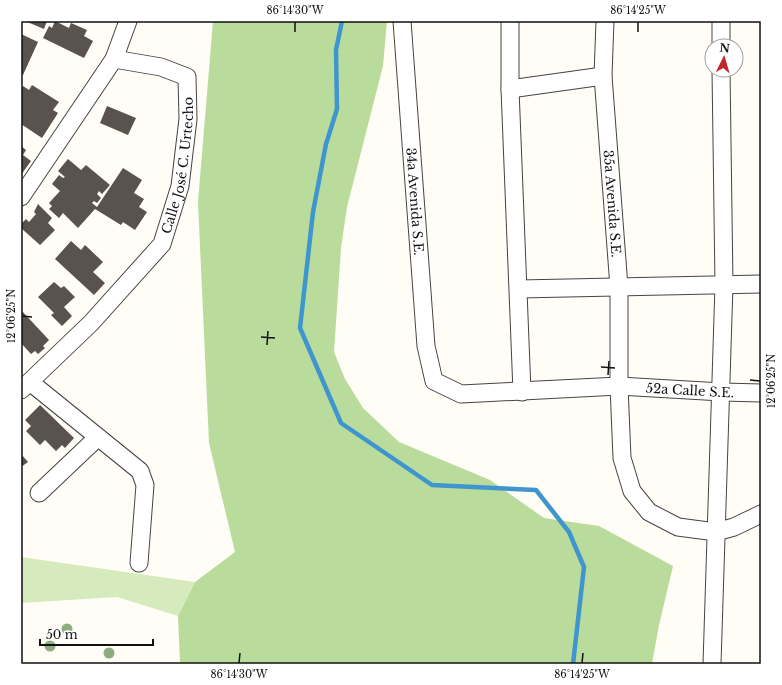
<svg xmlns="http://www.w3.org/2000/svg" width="782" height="685" font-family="'Libre Baskerville',serif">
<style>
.green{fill:#d5ebbd}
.forest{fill:#b9dc9c}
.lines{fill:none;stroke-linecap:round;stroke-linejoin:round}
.stream{stroke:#3f96cf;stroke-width:4.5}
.building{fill:#5a524d}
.street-casing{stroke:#444;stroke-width:19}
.street{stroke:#fff;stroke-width:17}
.tree{fill:#8dad7f}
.ticks{fill:none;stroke:#111;stroke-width:1.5}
.labels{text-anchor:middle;stroke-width:4;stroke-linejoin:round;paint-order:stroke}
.street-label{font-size:13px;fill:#111;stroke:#fff}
.neatline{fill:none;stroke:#111;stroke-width:1.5}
.ticks-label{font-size:10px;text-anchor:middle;fill:#111}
</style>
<rect width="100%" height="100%" fill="#fffdf5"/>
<path class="green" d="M21 557 195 582 178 616 117 597 21 603Z"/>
<path class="forest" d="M213 21H387L383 66 347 207 341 248 334 352 345 379 363 408 399 442 490 480 544 518 599 526 673 566 659 625 652 664H180L178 616 195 582 235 552 209 443 198 202Z"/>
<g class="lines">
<path class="stream" d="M342 21 336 50 337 109 326 144 313 212 300 328 341 423 432 485 536 490 569 532 584 567 573 664"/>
</g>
<path class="building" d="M25 21H47L44 29Z
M55 21 69 28 71 23 87 30 84 36 93 41 84 58 43 38 49 26 52 28Z
M21 34 38 42 23 75 21 74Z
M32 85 59 102 53 110 58 113 42 138 21 124V89L23 86 29 90Z
M107 106 136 118 128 135 100 123Z
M21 146 26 150 23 155 31 161 21 175Z
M68 159 81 170 86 165 110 185 102 194 99 191 97 194 101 198 97 203 94 201 92 203 97 207 123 168 142 180 134 193 144 199 139 207 147 212 135 230 123 222 121 225 95 209 78 228 63 213 59 218 49 209 52 206 49 203 60 191 52 184 59 175 63 178 65 177 58 171Z
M38 204 52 218 48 223 55 230 40 245 21 228V224L26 219 29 222 36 214 34 212Z
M71 241 81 250 85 245 103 262 93 272 105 283 94 295 55 259Z
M54 282 61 288 64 286 75 297 64 307 72 316 62 326 51 315 54 313 38 297Z
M21 310 49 340 43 346 45 348 38 354 35 351 31 354 21 343Z
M40 405 74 438 65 448 62 445 56 451 45 440 40 445 26 431 31 426 25 420Z
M21 454 28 462 21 467Z"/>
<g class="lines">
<g class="street-casing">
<g id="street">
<path id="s1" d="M402 21 426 346 434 381 461 394 619 386 722 392 761 393"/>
<path d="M510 21V89L522 392"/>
<path id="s2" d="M605 21 603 76 619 287V386L622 458 632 491 649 512 678 527 716 532 734 527 761 514"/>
<path d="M721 21V46"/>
<path d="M510 89 603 76"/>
<path d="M21 197 114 59 128 21"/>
<path d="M519 289 761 284"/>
<path d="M30 382 140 471 145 485 139 563"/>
<path id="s3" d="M21 390 91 323 162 244 180 186 188 119 187 77 161 67 114 59"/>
<path d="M39 493 98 437"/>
<path d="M712 664 724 285 721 70"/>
</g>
</g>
<use href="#street" class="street"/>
</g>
<g class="tree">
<circle cx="67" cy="629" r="5.5"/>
<circle cx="50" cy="646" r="5.5"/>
<circle cx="109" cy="653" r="5.5"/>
</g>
<path class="ticks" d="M295 32V22M638 32V22M22 316 32 317M261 337 275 338M267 345 268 331M601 367 615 368M608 375 609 361M750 380 760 381M239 663 240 653M582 663 583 653"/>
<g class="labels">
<g class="street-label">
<text dy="5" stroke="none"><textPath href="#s3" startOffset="284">Calle José C. Urtecho</textPath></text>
<text dy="5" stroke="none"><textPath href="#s1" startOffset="181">34a Avenida S.E.</textPath></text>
<text dy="5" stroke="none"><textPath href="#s2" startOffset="183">35a Avenida S.E.</textPath></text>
<text dy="5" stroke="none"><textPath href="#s1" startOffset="621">52a Calle S.E.</textPath></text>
</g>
</g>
<rect width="782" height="685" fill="none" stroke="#ffffff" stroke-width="44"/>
<g transform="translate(724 58) rotate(5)"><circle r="19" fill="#ffffff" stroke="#a0a0a0"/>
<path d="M0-3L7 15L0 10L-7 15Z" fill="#c4262e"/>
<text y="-6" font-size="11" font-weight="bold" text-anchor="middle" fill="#111111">N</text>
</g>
<path d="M40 639v6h113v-6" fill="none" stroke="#111111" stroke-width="2"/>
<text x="46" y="639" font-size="12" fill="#111111" stroke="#ffffff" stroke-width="3" paint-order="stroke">50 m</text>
<rect x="22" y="22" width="738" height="641" class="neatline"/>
<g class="ticks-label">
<text x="295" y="14">86°14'30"W</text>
<text x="638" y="14">86°14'25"W</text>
<text transform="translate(11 316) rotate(-90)" y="4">12°06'25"N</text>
<text transform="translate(771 381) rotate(-90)" y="4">12°06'25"N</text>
<text x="239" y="678">86°14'30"W</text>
<text x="582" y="678">86°14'25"W</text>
</g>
</svg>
